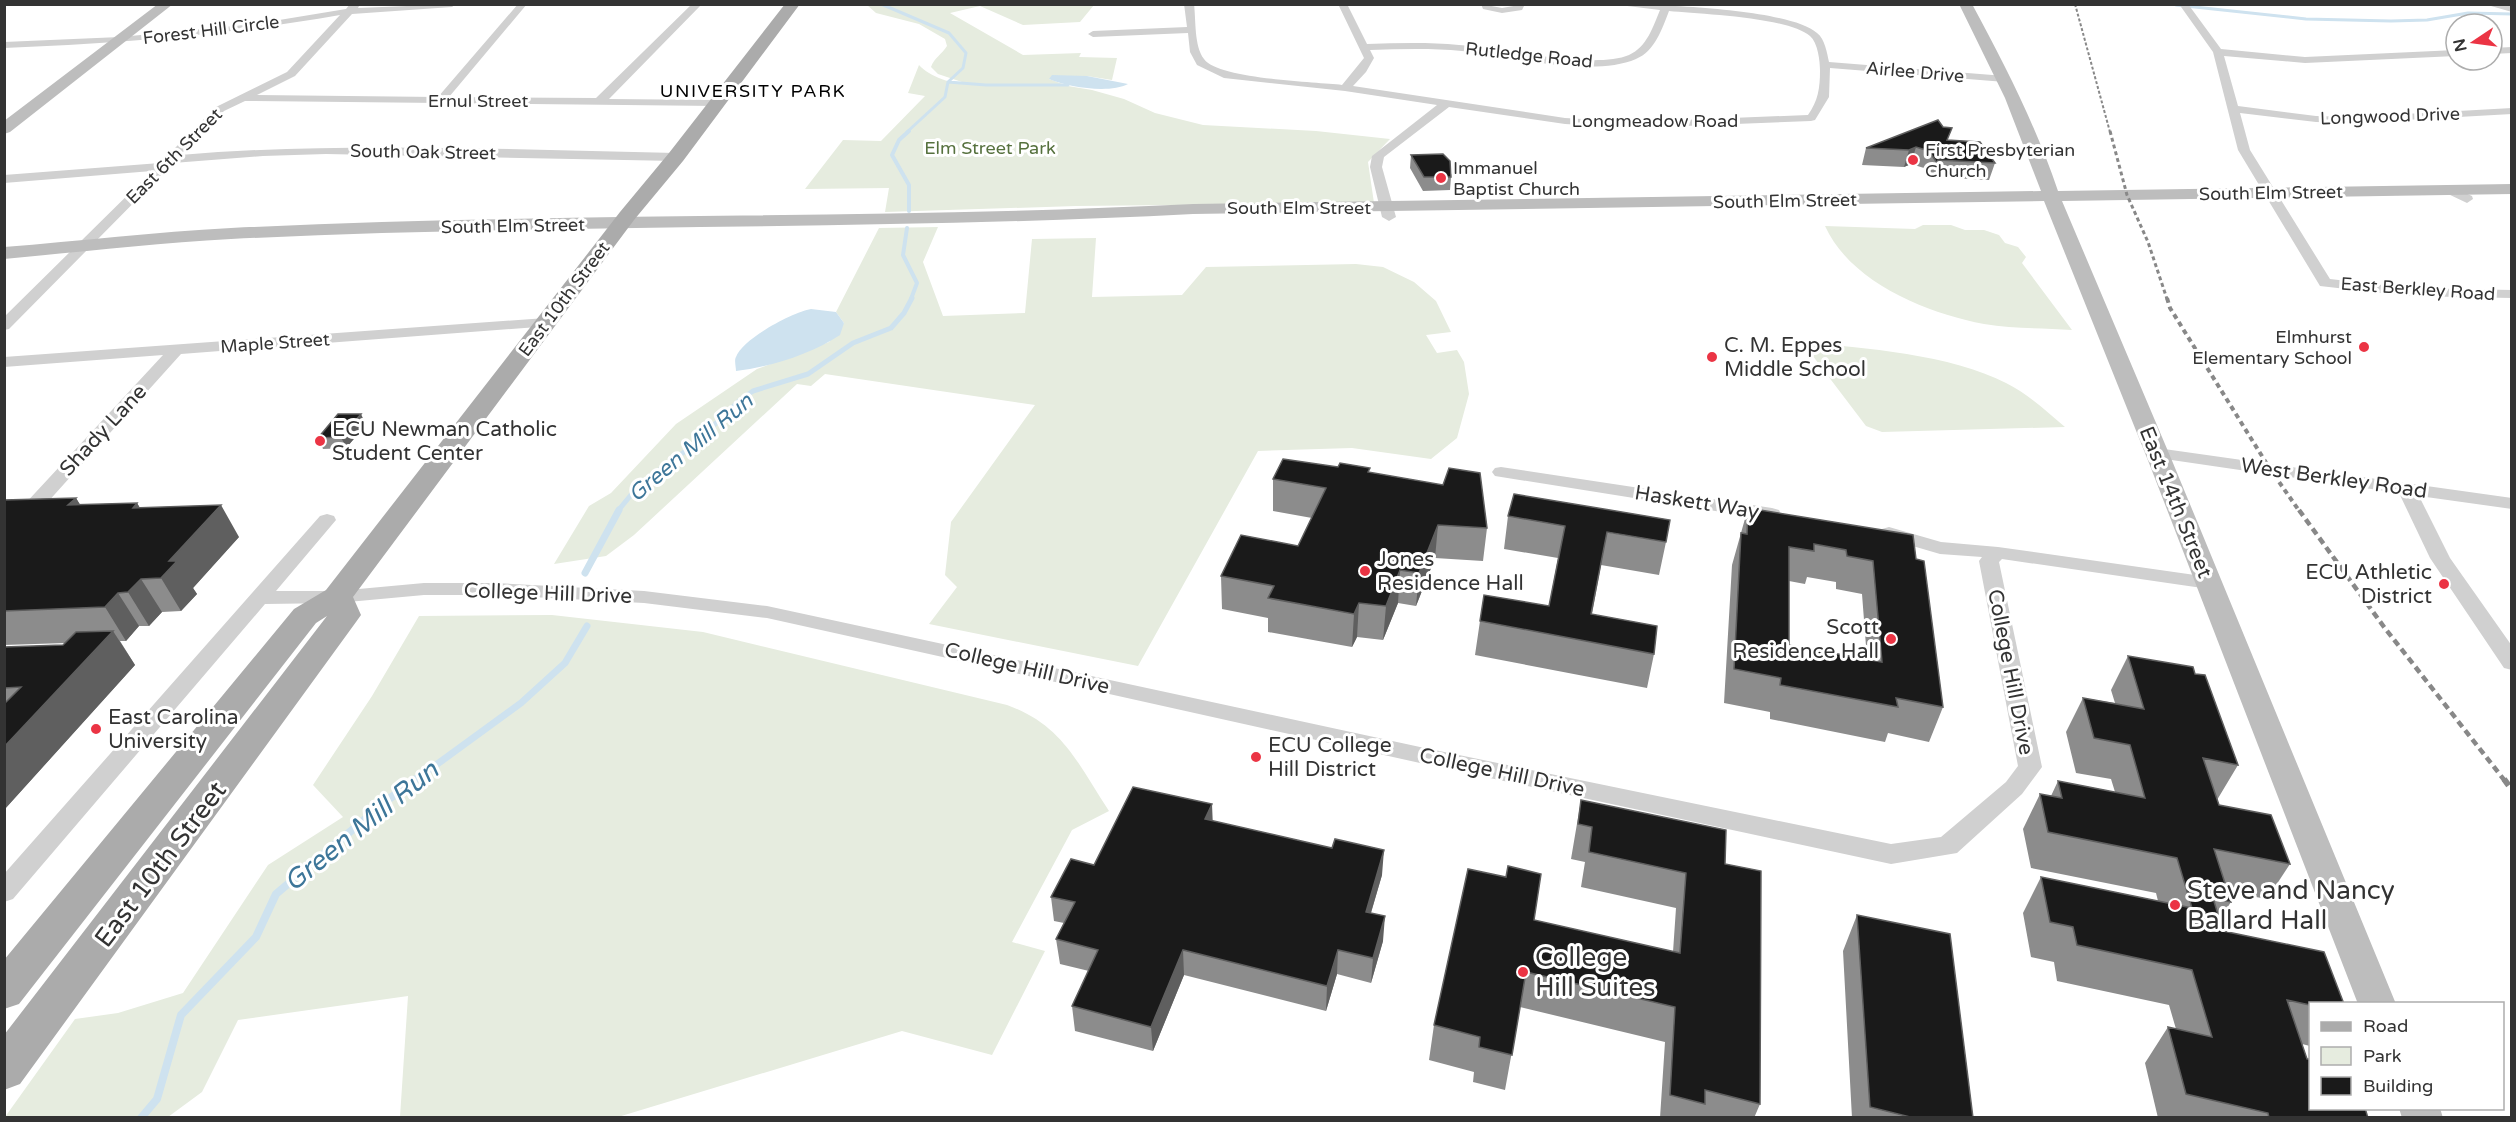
<svg xmlns="http://www.w3.org/2000/svg" width="2516" height="1122" font-family="'Varela Round',sans-serif">
<style>
.green{fill:#e6ecdf}
.water{fill:#cee2ef}
.lines{fill:none;stroke-linecap:round;stroke-linejoin:round}
.stream-far4{stroke:#cee2ef;stroke-width:3}
.stream-far3{stroke:#cee2ef;stroke-width:4}
.stream-far2{stroke:#cee2ef;stroke-width:5}
.stream-far1{stroke:#cee2ef;stroke-width:7}
.stream{stroke:#cee2ef;stroke-width:8}
.street{fill:#d0d0d0;fill-rule:evenodd}
.secondary{fill:#bdbdbd;fill-rule:evenodd}
.primary{fill:#ababab;fill-rule:evenodd}
.rail-far4{stroke:#888;stroke-width:2;stroke-dasharray:3 2;stroke-linecap:butt}
.rail-far3{stroke:#888;stroke-width:3;stroke-dasharray:4 3;stroke-linecap:butt}
.rail-far2{stroke:#888;stroke-width:4;stroke-dasharray:5 4;stroke-linecap:butt}
.rail-far1{stroke:#888;stroke-width:4.5;stroke-dasharray:7 4.5;stroke-linecap:butt}
.rail{stroke:#888;stroke-width:6;stroke-dasharray:8 6;stroke-linecap:butt}
.wall{fill:#8c8c8c;fill-rule:evenodd}
.shaded-wall{fill:#5f5f5f}
.building{fill:#1a1a1a;stroke:#5f5f5f;stroke-width:1.5;fill-rule:evenodd}
.poi-dot{fill:#eb3444;stroke:#fff;stroke-width:2}
.labels{text-anchor:middle;stroke-width:6;stroke-linejoin:round;paint-order:stroke}
.far-street-label{font-size:18px;fill:#333;stroke:#fff}
.far-neighbourhood-label{font-size:18px;letter-spacing:1.5px;fill:#000;stroke:#fff}
.far-park-label{font-size:18px;fill:#56713e;stroke:#fff}
.far-poi-label{font-size:18px;fill:#333;stroke:#fff;text-anchor:start}
.poi-label{font-size:21px;fill:#333;stroke:#fff;text-anchor:start}
.street-label{font-size:21px;fill:#333;stroke:#fff}
.water-label{font-size:22px;font-style:italic;fill:#3d7699;stroke:#fff}
.near-street-label{font-size:26px;fill:#333;stroke:#fff}
.near-poi-label{font-size:26px;fill:#333;stroke:#fff;text-anchor:start}
.near-water-label{font-size:27px;font-style:italic;fill:#3d7699;stroke:#fff}
</style>
<rect width="100%" height="100%" fill="#fff"/>
<path class="green" d="M867 5H1094L1080 22 1023 25 980 6 950 13 1023 55 1081 53 1079 57 1117 58 1112 80 1087 76 1049 79 1068 86 1092 90 1124 99 1155 113 1203 125 1316 131 1390 139 1368 162 1374 203 1076 206 885 212 889 188 805 189 843 140 881 141 925 96 908 93 919 65C930 77 952 84 968 84L938 74 931 67C934 58 942 54 947 46L945 39 919 24 876 13Z
M1923 225H1951L1965 230H1984L1999 235 2005 243 2018 247 2026 257 2022 263 2072 330C2043 328 2013 329 1984 324 1927 313 1851 283 1825 226L1915 229Z
M938 227 923 262 943 316 1025 313 1032 239 1096 238 1092 297 1182 295 1206 267 1356 264 1383 267 1414 282 1436 301 1451 332 1426 335 1437 353 1457 350 1464 362 1469 394 1457 438 1431 459 1352 448 1258 451 1138 666 929 624 957 587 945 575 951 522 1035 405 825 374 811 386 797 384 634 535 606 556 554 564 589 506 611 493 676 424 757 369 829 342 844 323 836 312 879 228Z
M1803 343C1863 347 1952 355 2006 383 2028 394 2046 411 2065 427L1882 432 1866 426Z
M552 615 703 632 1007 705C1063 725 1078 764 1109 811L1072 830 1012 942 1045 951 992 1055 902 1031 618 1117H400L408 996 238 1020 202 1092 168 1117H5L75 1019 118 1013 183 993 268 865 343 817 313 785 372 696 419 616Z"/>
<path class="water" d="M1052 75 1087 76 1128 84C1109 94 1068 87 1049 79Z
M811 309 836 312 844 323 840 335C811 354 771 367 736 371 736 367 734 360 736 357 742 339 793 312 811 309Z"/>
<g class="lines">
<path class="stream-far4" d="M881 4 949 33 966 53 963 68 948 82 945 97 907 132
M2176 5 2306 19 2391 21 2427 20 2468 13 2512 14
M948 82 986 85H1068"/>
<path class="stream-far3" d="M909 131 899 140 892 155 909 185V211
M907 228 903 255 917 283 911 299"/>
<path class="stream-far2" d="M617 512 640 484 691 447 739 401 753 391 808 374 853 343 891 328 904 313 912 298"/>
<path class="stream-far1" d="M585 573 619 510
M414 781 521 703 565 663 587 626"/>
<path class="stream" d="M141 1118 157 1099 181 1015 256 937 276 894 389 799 416 779"/>
<path class="street" d="M350 4H360L358 8 456 4 452 7 352 14 295 76 257 95 438 97 518 4H527L449 97 596 98 692 4H702L609 99 717 100 722 103 717 106 245 101 224 111 180 155C346 141 510 150 676 153L682 157 676 161 326 154 263 156 173 163 9 329 4 330V317L152 171 4 183V175L160 163 216 107 287 72 340 15C227 35 119 43 4 48V42L120 37 255 24 346 9Z
M1184 4H1194C1196 20 1194 46 1204 59 1218 79 1315 82 1342 85L1364 58 1338 4H1347L1367 44C1398 43 1429 42 1459 45 1501 48 1593 70 1629 55 1647 47 1653 27 1660 10L1611 4C1651 4 1789 8 1817 33 1825 39 1827 53 1829 62L2005 76 2010 79 2005 82 1830 68 1829 97 1815 120 1811 121 1633 128 1565 124 1449 107 1384 157 1382 167 1396 217 1389 221 1382 217 1370 167 1372 156 1437 105 1345 91 1224 78 1197 65 1190 52 1188 33 1093 37 1088 34 1093 31 1187 27ZM1669 11C1700 14 1788 17 1810 36 1818 43 1820 61 1820 71 1820 88 1818 101 1808 115L1633 122 1565 118 1353 86 1366 72 1374 58 1370 50C1401 49 1432 48 1462 51 1509 56 1592 78 1636 59 1655 51 1662 29 1669 11Z
M1481 4 1502 8 1525 4 1522 10 1502 13 1483 9Z
M2179 4H2188L2221 49 2305 57 2456 50V56L2305 63 2224 56 2238 106 2316 116 2351 117 2512 108V114L2351 123 2316 122 2240 113 2250 150 2330 279 2408 288 2512 290V298L2408 296 2320 286 2238 150 2213 52Z
M2490 4 2512 6V12L2491 6Z
M2512 47V53L2492 54V48Z
M2450 186 2472 196 2473 199 2467 203 2446 193 2444 190 2446 187Z
M546 318 554 323 551 326 181 354 37 514 4 528V515L23 506 163 355 4 367V357Z
M2157 448 2512 498V509L2419 496 2450 558 2512 646V670L2504 668 2430 558 2399 493 2151 457 2148 453 2151 449Z
M1501 467 1772 508 1779 510 1781 514 1779 518 1772 520 1495 476 1492 472 1495 468Z
M327 514 334 516 336 520 276 591H337L424 583H495L644 591 767 606 1420 747 1891 844 1941 837 2006 782 2018 766 1979 561 1982 557 1940 554 1882 537 1880 533 1882 529 1889 527 1941 542 1998 547 2209 577 2216 579 2219 583 2216 587 2209 589 2002 559 1999 562 2042 767 2022 794 1957 853 1891 864 1420 763 767 618 644 603 495 595H424L337 603 265 604 13 899 4 902V874L320 516Z"/>
<path class="secondary" d="M158 4H173L10 132 4 134V121Z
M1959 4H1972C2005 65 2036 126 2058 191L2512 184V194L2062 201 2173 463 2396 1004H2358L2149 463 2044 201 1193 214C873 231 551 223 231 239 155 243 80 252 4 259V247C80 241 155 232 231 228 551 212 873 220 1193 204L2041 191 2005 98Z
M2399 1108H2440L2443 1118H2402Z"/>
<path class="primary" d="M785 4H800L683 161 634 220 353 597 361 615 356 622 20 1084 4 1090V1035L327 616 316 623 19 1004 4 1009V960L294 609 326 590 620 212 669 153Z"/>
<path class="rail-far4" d="M2075 4 2110 132"/>
<path class="rail-far3" d="M2110 131 2127 195 2148 242 2167 299"/>
<path class="rail-far2" d="M2167 298 2170 308 2270 469 2300 512"/>
<path class="rail-far1" d="M2299 510 2384 627 2505 781"/>
<path class="rail" d="M2504 779 2512 790"/>
</g>
<path class="wall" d="M1948 141 1995 163 1989 180 1933 177 1932 180 1924 168 1911 164 1904 167 1862 165 1866 148Z
M1411 155 1451 177 1450 190 1423 191 1410 168Z
M366 425 346 448 323 449 318 438Z
M1370 472 1487 528 1483 561 1435 558 1416 606 1398 603 1383 640 1357 637 1352 647 1268 632V618L1222 609 1221 576 1298 546 1312 518 1273 511V479Z
M76 498 80 505 137 503 140 508 239 537 193 588 197 594 181 611 162 612 149 626H139L126 641H120L135 665 4 810V647L63 645 66 643 4 645V500Z
M1748 508 1916 559 1943 707 1929 742 1888 733 1885 742 1770 719V712L1724 703 1732 565ZM1807 577 1836 582V589L1862 594 1867 659 1789 645V581L1805 584Z
M1508 516 1666 542 1659 575 1601 565 1592 614 1654 654 1647 688 1475 655 1480 621 1549 606 1558 558 1504 549Z
M2128 656 2195 674 2238 765 2217 800 2219 805 2290 864 2267 899 2228 892 2231 902 2219 920 2223 931 2310 1004V1046L2302 1044 2307 1059 2368 1118H2158L2145 1063 2168 1027 2176 1029 2169 1005 2057 981 2054 962 2031 957 2023 913 2041 877 2158 901 2156 893 2031 868 2023 829 2040 794 2051 796 2058 781 2115 792 2111 779 2076 773 2066 732 2083 698 2115 703 2111 690Z
M1581 800 1725 864 1760 1104 1754 1118H1660L1665 1042 1520 1007 1505 1090 1473 1082 1474 1072 1429 1060 1434 1025 1534 920 1673 952 1676 908 1581 887 1585 862 1571 859Z
M1213 821 1382 875 1371 913 1383 941 1371 983 1337 974 1326 1011 1184 975 1153 1051 1075 1031 1072 1006 1089 971 1060 964 1056 939 1064 923 1054 921 1051 897 1094 865Z
M1857 915 1973 1118H1852L1843 951Z"/>
<path class="shaded-wall" d="M1916 147 1911 164 1904 167 1909 150Z
M361 414 366 425 346 448 341 437Z
M76 498 96 530 68 505Z
M137 503 156 535 133 508Z
M221 505 239 537 193 588 197 594 181 611 161 578 169 561Z
M1438 525 1435 558 1416 606 1419 573Z
M1400 570 1398 603 1383 640 1386 606Z
M141 579 162 612 149 626 128 592Z
M118 593 139 626 126 641 105 607Z
M1359 603 1357 637 1352 647 1354 614Z
M113 631 135 665 4 810V747Z
M1212 804 1213 828 1205 819Z
M1384 850 1382 875 1364 936 1366 912Z
M1385 916 1383 941 1371 983 1373 958Z
M1183 950 1184 975 1153 1051 1151 1027Z
M1338 950 1337 974 1326 1011 1327 986Z"/>
<path class="building" d="M1938 120 1943 127 1952 128 1947 140 1980 142 1995 163 1938 160 1937 163 1929 151 1916 147 1909 150 1866 148Z
M1443 154 1450 161 1451 177H1424L1411 155Z
M338 414H361L341 437 318 438Z
M1283 459 1338 467 1340 463 1370 468 1368 472 1443 485 1449 468 1480 473 1487 528 1438 525 1419 573 1400 570 1386 606 1359 603 1354 614 1268 598 1274 586 1221 576 1241 535 1298 546 1326 488 1273 479Z
M1514 494 1670 520 1666 542 1607 532 1591 614 1657 626 1654 654 1480 621 1484 595 1549 606 1565 526 1508 516Z
M76 498 68 505 137 503 133 508 221 505 169 561H177L161 578 141 579 128 592 118 593 105 607 4 611V500Z
M1748 508 1913 535 1916 559 1924 561 1943 707 1896 698 1898 707 1780 685 1781 678 1734 669 1741 533 1747 534ZM1814 544 1846 550 1847 556 1873 561 1882 662 1789 645V547L1814 551Z
M113 631 4 747V704L21 687 4 688V647L63 645 76 632Z
M2128 656 2193 667 2195 674 2205 675 2238 765 2203 758 2219 805 2271 815 2290 864 2214 849 2231 902 2213 898 2223 931 2324 952 2344 1004H2310V1005L2287 1000 2307 1059H2310V1108H2365L2368 1118H2269L2268 1113 2186 1094 2168 1027 2212 1037 2192 970 2077 945 2073 927 2050 922 2041 877 2192 908 2177 858 2048 832 2040 794 2062 798 2058 781 2145 798 2130 745 2094 738 2083 698 2144 709Z
M1133 787 1212 804 1205 819 1332 848 1335 839 1384 850 1366 912 1385 916 1373 958 1338 950 1327 986 1183 950 1151 1027 1072 1006 1098 950 1056 939 1075 902 1051 897 1071 859 1094 865Z
M1581 800 1726 830 1725 864 1761 871 1760 1104 1705 1090V1104L1670 1095 1675 1007 1526 972 1512 1055 1479 1047 1480 1037 1434 1025 1468 869 1506 877 1508 866 1541 874 1534 920 1680 953 1686 873 1589 852 1592 827 1578 824Z
M1857 915 1950 934 1973 1118H1914L1870 1107Z"/>
<g class="poi-dot">
<circle cx="1913" cy="160" r="6"/>
<circle cx="1441" cy="178" r="6"/>
<circle cx="2364" cy="347" r="6"/>
<circle cx="1712" cy="357" r="6"/>
<circle cx="320" cy="441" r="6"/>
<circle cx="1365" cy="571" r="6"/>
<circle cx="2444" cy="584" r="6"/>
<circle cx="1891" cy="639" r="6"/>
<circle cx="96" cy="729" r="6"/>
<circle cx="1256" cy="757" r="6"/>
<circle cx="2175" cy="905" r="6"/>
<circle cx="1523" cy="972" r="6"/>
</g>
<g class="labels">
<g class="far-street-label">
<text transform="translate(211 30) rotate(-7)" y="6">Forest Hill Circle</text>
<text transform="translate(1529 55) rotate(6)" y="6">Rutledge Road</text>
<text transform="translate(1915 72) rotate(5)" y="6">Airlee Drive</text>
<text x="478" y="107">Ernul Street</text>
<text transform="translate(2390 116) rotate(-2)" y="6">Longwood Drive</text>
<text x="1655" y="127">Longmeadow Road</text>
<text transform="translate(423 152) rotate(1)" y="6">South Oak Street</text>
<text transform="translate(174 156) rotate(-45)" y="6">East 6th Street</text>
<text transform="translate(2271 193) rotate(-1)" y="6">South Elm Street</text>
<text transform="translate(1785 201) rotate(-1)" y="6">South Elm Street</text>
<text x="1299" y="214">South Elm Street</text>
<text transform="translate(513 226) rotate(-1)" y="6">South Elm Street</text>
<text transform="translate(2418 289) rotate(4)" y="6">East Berkley Road</text>
<text transform="translate(564 299) rotate(-53)" y="6">East 10th Street</text>
<text transform="translate(275 343) rotate(-4)" y="6">Maple Street</text>
</g>
<g class="far-neighbourhood-label">
<text x="753" y="97">UNIVERSITY PARK</text>
</g>
<g class="far-park-label">
<text x="990" y="154">Elm Street Park</text>
</g>
<g class="far-poi-label">
<text x="1925" y="156">First Presbyterian<tspan x="1925" dy="21">Church</tspan></text>
<text x="1453" y="174">Immanuel<tspan x="1453" dy="21">Baptist Church</tspan></text>
<text x="2352" y="343" text-anchor="end">Elmhurst<tspan x="2352" dy="21">Elementary School</tspan></text>
</g>
<g class="poi-label">
<text x="1724" y="352">C. M. Eppes<tspan x="1724" dy="24">Middle School</tspan></text>
<text x="332" y="436">ECU Newman Catholic<tspan x="332" dy="24">Student Center</tspan></text>
<text x="1377" y="566">Jones<tspan x="1377" dy="24">Residence Hall</tspan></text>
<text x="2432" y="579" text-anchor="end">ECU Athletic<tspan x="2432" dy="24">District</tspan></text>
<text x="1879" y="634" text-anchor="end">Scott<tspan x="1879" dy="24">Residence Hall</tspan></text>
<text x="108" y="724">East Carolina<tspan x="108" dy="24">University</tspan></text>
<text x="1268" y="752">ECU College<tspan x="1268" dy="24">Hill District</tspan></text>
</g>
<g class="street-label">
<text transform="translate(103 430) rotate(-47)" y="7">Shady Lane</text>
<text transform="translate(2334 478) rotate(8)" y="7">West Berkley Road</text>
<text transform="translate(1697 502) rotate(9)" y="7">Haskett Way</text>
<text transform="translate(2176 502) rotate(68)" y="7">East 14th Street</text>
<text transform="translate(548 593) rotate(2)" y="7">College Hill Drive</text>
<text transform="translate(1027 668) rotate(13)" y="7">College Hill Drive</text>
<text transform="translate(2011 672) rotate(79)" y="7">College Hill Drive</text>
<text transform="translate(1502 772) rotate(12)" y="7">College Hill Drive</text>
</g>
<g class="water-label">
<text transform="translate(690 447) rotate(-40)" y="8">Green Mill Run</text>
</g>
<g class="near-street-label">
<text transform="translate(160 864) rotate(-53)" y="9">East 10th Street</text>
</g>
<g class="near-poi-label">
<text x="2187" y="899">Steve and Nancy<tspan x="2187" dy="30">Ballard Hall</tspan></text>
<text x="1535" y="966">College<tspan x="1535" dy="30">Hill Suites</tspan></text>
</g>
<g class="near-water-label">
<text transform="translate(361 826) rotate(-39)" y="9">Green Mill Run</text>
</g>
</g>
<rect width="2516" height="1122" fill="none" stroke="#333333" stroke-width="12"/>
<rect x="2309" y="1002" width="195" height="108" fill="#ffffff" stroke="#adadad" stroke-width="1.5"/>
<rect x="2321" y="1022" width="30" height="9" fill="#ababab" stroke="#adadad" stroke-width="1.5"/>
<text x="2363" y="1032" font-size="18" fill="#333333">Road</text>
<rect x="2321" y="1047" width="30" height="18" fill="#e6ecdf" stroke="#adadad" stroke-width="1.5"/>
<text x="2363" y="1062" font-size="18" fill="#333333">Park</text>
<rect x="2321" y="1077" width="30" height="18" fill="#1a1a1a" stroke="#adadad" stroke-width="1.5"/>
<text x="2363" y="1092" font-size="18" fill="#333333">Building</text>
<g transform="translate(2474 42) rotate(257)"><circle r="28" fill="#ffffff" stroke="#adadad" stroke-width="1.5"/>
<path d="M0-4.5L10 22L0 15L-10 22Z" fill="#eb3444"/>
<text y="-9" font-size="16" font-weight="bold" text-anchor="middle" fill="#333333">N</text>
</g>
</svg>
